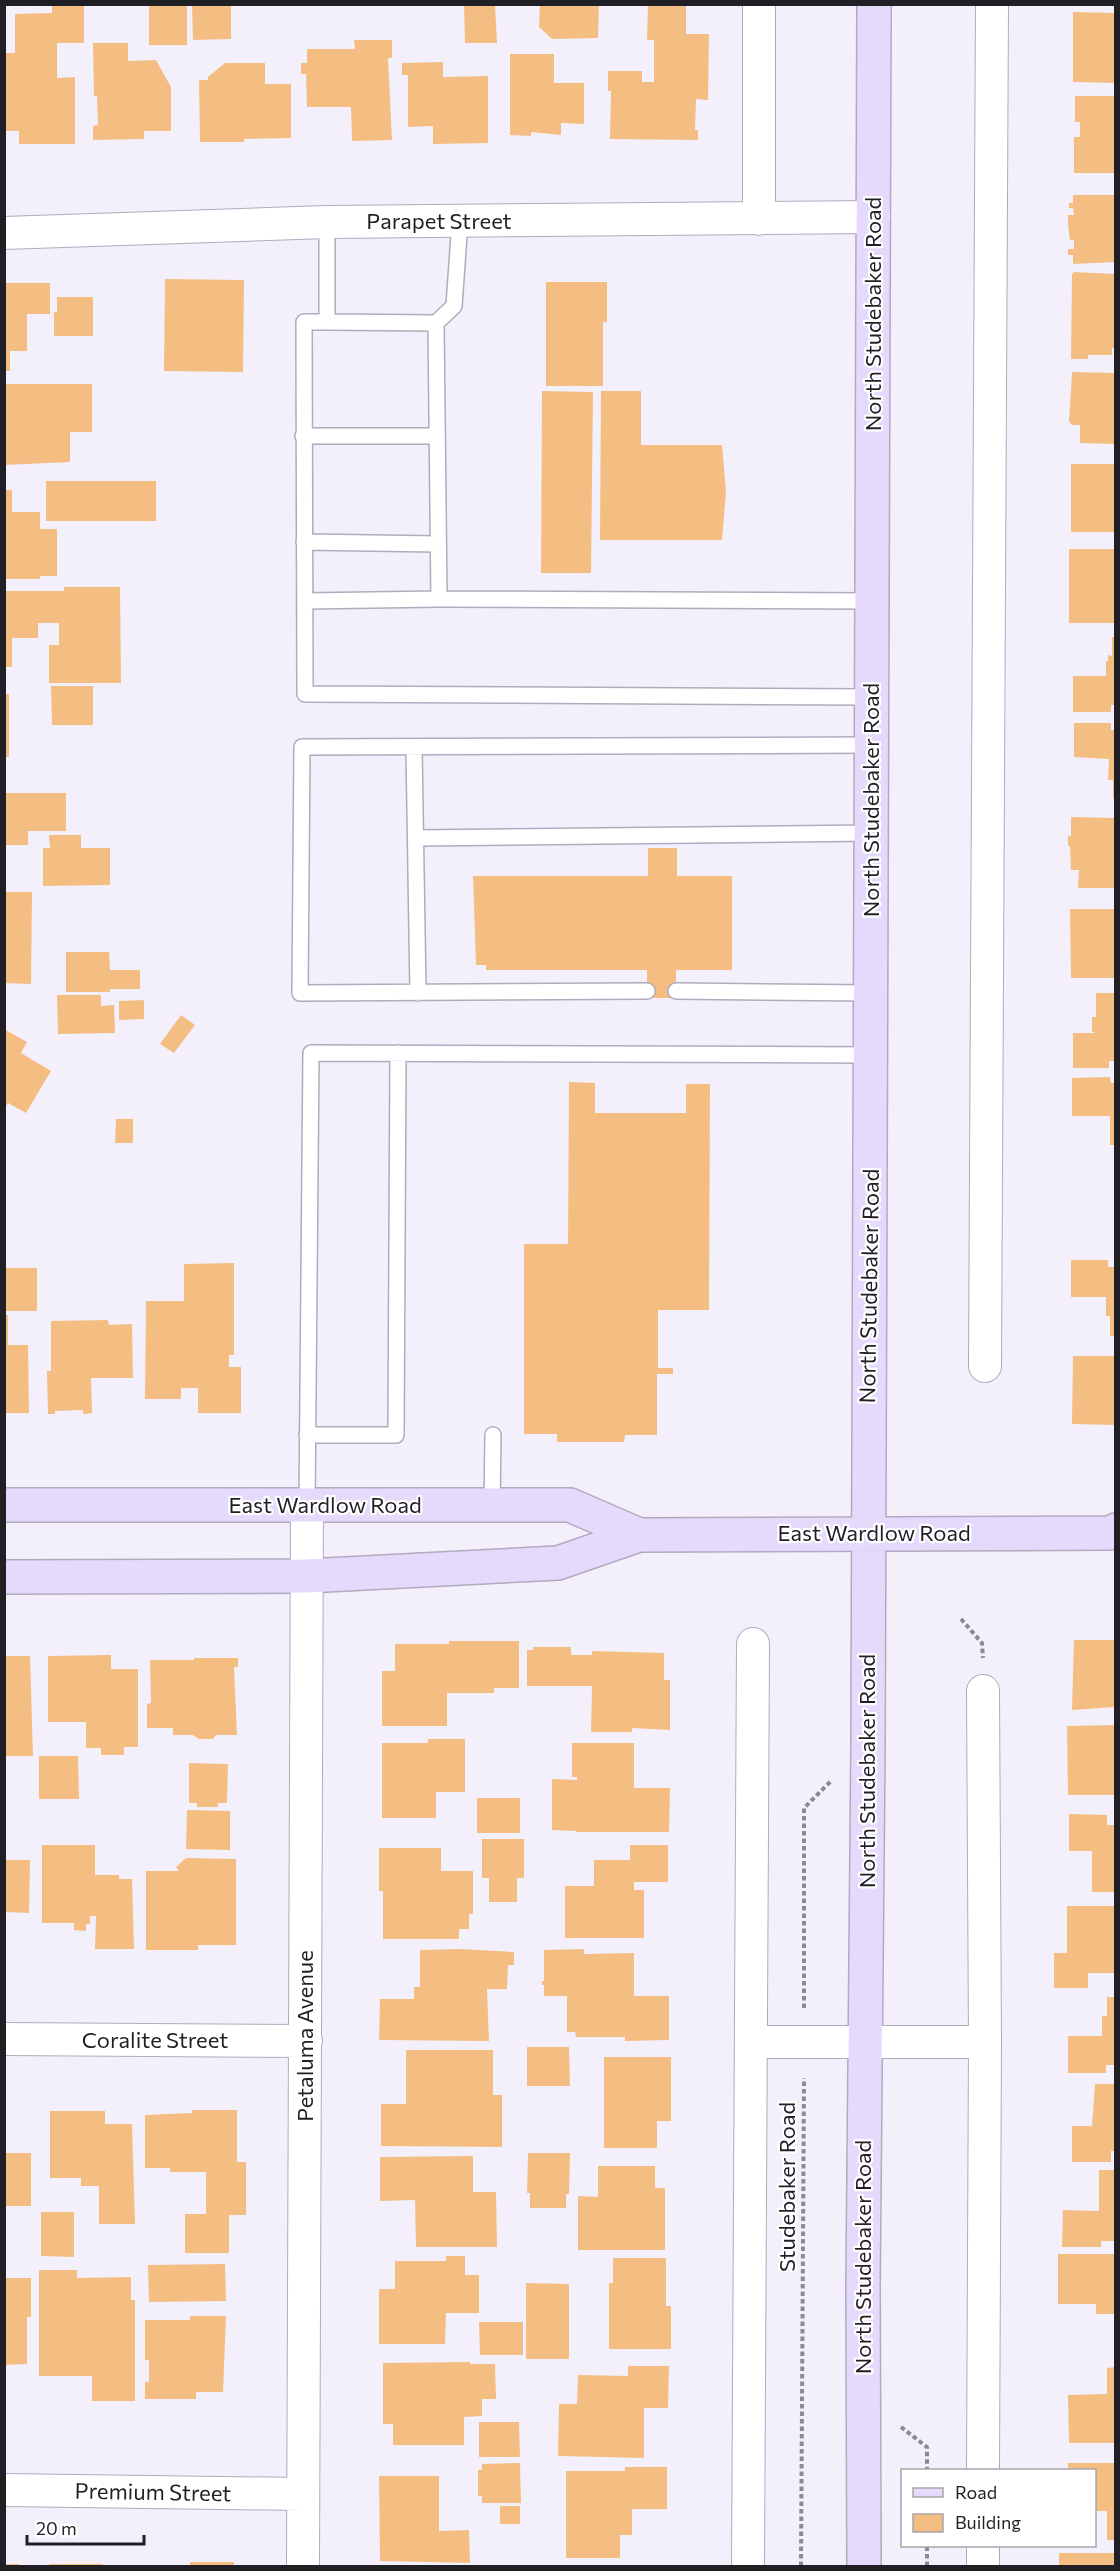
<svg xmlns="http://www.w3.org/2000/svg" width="1120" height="2571" font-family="Commissioner,sans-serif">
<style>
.building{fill:#f4be83}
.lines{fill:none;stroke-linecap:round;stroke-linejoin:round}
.service-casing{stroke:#b0abbe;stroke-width:18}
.minor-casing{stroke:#b0abbe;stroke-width:34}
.secondary-casing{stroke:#b0abbe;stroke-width:36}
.path{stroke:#8c8993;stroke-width:4;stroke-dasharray:4.5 3;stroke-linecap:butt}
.service{stroke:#fff;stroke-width:15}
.minor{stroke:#fff;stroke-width:32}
.secondary{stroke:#e5d9fc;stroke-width:33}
.labels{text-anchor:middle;stroke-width:4.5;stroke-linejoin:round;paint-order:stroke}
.street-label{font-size:22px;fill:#211f26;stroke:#fff}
</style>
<rect width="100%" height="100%" fill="#f3f0fc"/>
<path class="building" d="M52 4H84V43H57V78L75 77V144H19V131H4V53H15V14L52 13Z
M192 4H231V39L193 40Z
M464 4H495L497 43H465Z
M540 4H599L598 38 552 39 539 27Z
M648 5H686V34H709L708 100 696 99 695 130H698V140L610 139 611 91H608V71H642V82H654V40H647Z
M149 6H187V45H149Z
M1073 12 1116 13V83L1073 82Z
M354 40H392V58H388L392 140 352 141 351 107H307L306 74H301V63H307V49H355Z
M93 43H128V61L156 60 171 87V131H144V139L93 140V126L98 125 97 96H94Z
M510 54H554V83H584V124L561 123V135L531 132V136L510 135Z
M443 62V77L488 76V143L433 144V126L408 127V75H402V63Z
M225 63H265V84H291V138L244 139V142H200L199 80H208V77Z
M1075 96H1116L1114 173H1074V137H1080V122H1075Z
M1073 195H1116V262L1073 264V255H1068V249H1074V240H1070L1068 224V215H1074L1073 208H1069V203H1073Z
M1074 272 1116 274V348H1112V355H1088V359H1071L1072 274Z
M165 279 244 280 243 372 164 371Z
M546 282H607V322H603V386H546Z
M6 283H50V314H27V351H10V371H4Z
M57 297H93V336H54V312H57Z
M1072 372 1116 373V444L1080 443V425H1072L1069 421Z
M4 384H92V432H70V462L4 465Z
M542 391 593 392 591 573H541Z
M601 391H641V445H722L726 492 722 540H600Z
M1071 464H1116V532H1071Z
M46 481H156V521H46Z
M4 490H12V512H40V529H57V576H40V579H4Z
M1069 549H1116V623H1069Z
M64 587H120L121 683H49V645H59V623H38V638H12V667H4V591H64Z
M1112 637H1116V705H1111V712H1073V676H1106V661H1108V655L1112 656Z
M51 686H93V725H52Z
M4 694H9V757H4Z
M1074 723H1111V730H1116V799H1113V780H1108L1109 759 1074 757Z
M4 793H66V831H28V845H4Z
M1071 817 1116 818V888H1078L1079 870H1071L1070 846H1068V836H1071Z
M49 835H81V848H110V885L43 886V848H50Z
M648 848H677V876H732V970H676V998H647V970H486V965H476L473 876H648Z
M4 892H32L31 984 4 983Z
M1070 909H1116V978H1071Z
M66 952H109L110 970H140V989H110V992H66Z
M1096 993H1116V1061H1109V1068H1073V1033H1095L1092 1031V1017H1096Z
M57 995H101V1006L114 1005 115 1033 58 1034Z
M144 1000V1019L119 1020V1001Z
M181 1015 195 1025 174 1053 160 1044Z
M4 1029 27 1042 21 1053 51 1071 26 1113 8 1103 4 1109Z
M1110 1077 1111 1083H1116V1145H1110V1116H1072V1078Z
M569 1082 595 1083V1113H686V1084H710L709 1310H658V1368H673V1374H657V1435H625L624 1442H557V1434H524V1244H568Z
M116 1119H133V1143H115Z
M1071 1260H1108V1267H1116V1336H1110V1316H1106V1297H1071Z
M234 1263V1355H229V1367H241V1413H198V1388H181V1399H145L146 1301H184V1264Z
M5 1268H37V1311H5Z
M4 1315H8V1345H28L29 1413H4Z
M108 1320 109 1325 132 1324 133 1378H91L92 1413 83 1414V1410L55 1411V1414H48L47 1371H51V1321Z
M1073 1356H1116V1425L1072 1424Z
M1074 1640H1116V1707L1072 1710Z
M449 1641H519V1688H494V1693H447V1726H382V1671H395V1644H449Z
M533 1647H571V1655H592V1651L664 1653V1680H670V1730L632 1728V1732H591L592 1686H527V1650H533Z
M111 1655V1669H138V1747H124V1755H101V1748H86V1722H48V1656Z
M4 1656H30L33 1756H4Z
M194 1658H238V1667H234L237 1735H216L213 1739H199L193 1735H173V1728H147V1704L151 1703 150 1660H194Z
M1116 1725V1795H1068L1067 1726Z
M428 1739H465V1792H436V1818H382V1743H428Z
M572 1743H634V1788H670L669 1832H576L577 1831 552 1830V1779L577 1780V1777H572Z
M39 1756H78L79 1799H39Z
M189 1763 228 1764 227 1803H218V1807H197V1803H189Z
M477 1798H520V1833H477Z
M187 1810 230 1811V1850L186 1849Z
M1069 1814 1107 1815V1825H1116V1892H1092V1851H1069Z
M482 1839H524V1878H517V1902H489V1878H482Z
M42 1845H95V1875H119V1879H132L134 1949H95L96 1916H90V1924H86V1931L74 1930V1923H42Z
M630 1845H668V1882H634V1890H644V1938H565V1886H594V1860H630Z
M379 1848H441V1871H473V1914H469V1929H459V1939H383V1891H379Z
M186 1858 236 1859V1945H198V1950H146V1871H179L176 1867Z
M4 1860H30L29 1913 4 1912Z
M1067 1906H1116V1973H1088V1988H1054V1953H1067Z
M460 1949 514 1952V1965H508L507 1989H487L489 2041 379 2040 380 1999H414V1987H420V1950Z
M584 1949V1954L634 1953V1996H669V2040L625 2041V2037H576L575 2032H567V1996H544V1985H542V1981H544V1950Z
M1107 1997H1116V2065H1106V2073H1068V2036H1102V2016H1107Z
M527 2047H569L570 2086H527Z
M406 2050H493V2095H502V2147L381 2146V2104H406Z
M604 2057H671V2121H657V2148H604Z
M1095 2084H1116V2151H1111V2162H1072V2126H1092Z
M192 2110H237V2162H246V2215H229V2253H185V2214H206V2172H170V2168H145V2115L192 2113Z
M50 2111H105V2124H132L135 2224H99V2186H81V2178H50Z
M4 2153H31V2206H4Z
M528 2153H570L569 2194H566V2208H530V2193H527Z
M473 2156V2192H496L497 2247H416L415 2200 380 2201V2157Z
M598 2166H655V2188H665V2250H578V2196L598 2197Z
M1099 2170H1116V2241H1101V2247H1062L1063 2210 1099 2211Z
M41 2212H74V2257L41 2256Z
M1058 2254H1116V2314H1096V2304H1058Z
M446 2256H465V2275H479V2313H446L445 2344H379V2289H395V2261H446Z
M613 2258H666V2306H671V2349H609V2283H613Z
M225 2264 226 2301 149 2302 148 2265Z
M39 2270H77V2278L131 2277V2300H135V2401H92V2376H39Z
M4 2278H31V2317H27V2364L4 2365Z
M526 2283 569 2284V2359H526Z
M190 2316H226L223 2392H196V2399H145V2382H149V2360H145V2320H190Z
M479 2322H523V2355H480Z
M470 2362V2364H495L496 2399H482V2416L464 2417V2445H393V2424H383V2363Z
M628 2366H669L668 2408H644V2458L558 2456 559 2404H577L578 2375 628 2376Z
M1116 2367V2443H1069L1068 2395 1107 2394V2368Z
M479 2422H519L520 2457H479Z
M520 2463 521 2503H482V2496H478V2470H482V2464Z
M1068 2463H1116V2540H1107V2511H1094V2470H1068Z
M625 2467H667V2509H632V2535H620V2558H566V2471H625Z
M379 2476H439V2531L469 2530 470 2563 380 2561Z
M500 2506H520V2524H500Z
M1059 2553H1116V2566H1059Z
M190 2562H234V2566H190Z
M4 2564H19V2566H4Z
M49 2564H103V2566H49Z"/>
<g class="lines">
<g class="service-casing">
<path id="service" d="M327 222V322H304L305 694 872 697
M327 322 436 323
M303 436H436
M304 542 438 544
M439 599 436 323 454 306 460 221
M305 601 439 599 872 601
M414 747 418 993
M416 838 871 833
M647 991 300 993 302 747 872 745
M676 991 870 993
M307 1435H396L398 1053
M307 1505 311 1053 870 1055
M492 1505 493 1435"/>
</g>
<g class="minor-casing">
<path id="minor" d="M759 4V219
M4 233 327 222 874 217
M985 1366 992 4
M983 1691 985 2042 983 2470
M4 2039 306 2041
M752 2042H985
M4 2490 302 2494
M303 2566 307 1505
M748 2566 753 1644
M983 2566V2546"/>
</g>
<g class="secondary-casing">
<path id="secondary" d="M4 1505H570L639 1535
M4 1577 306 1576 558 1563 639 1535 1110 1533 1116 1530
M864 2566 863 2286 868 1745 874 4"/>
</g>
<path class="path" d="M961 1619 982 1643 983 1658
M804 2008V1808L831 1781
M901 2427 927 2447V2470
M801 2566 804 2078
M927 2566V2546"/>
<use href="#service" class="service"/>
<use href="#minor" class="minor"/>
<use href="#secondary" class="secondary"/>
</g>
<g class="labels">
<g class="street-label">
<text x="439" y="229">Parapet Street</text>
<text transform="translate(873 314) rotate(-90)" y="8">North Studebaker Road</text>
<text transform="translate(871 800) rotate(-90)" y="8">North Studebaker Road</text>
<text transform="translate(869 1286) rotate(-89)" y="8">North Studebaker Road</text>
<text x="325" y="1513">East Wardlow Road</text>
<text x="874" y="1541">East Wardlow Road</text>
<text transform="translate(867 1771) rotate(-90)" y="8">North Studebaker Road</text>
<text transform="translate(305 2036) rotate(-90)" y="8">Petaluma Avenue</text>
<text x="155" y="2048">Coralite Street</text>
<text transform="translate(787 2187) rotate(-90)" y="8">Studebaker Road</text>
<text transform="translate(863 2257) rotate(-90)" y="8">North Studebaker Road</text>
<text transform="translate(153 2492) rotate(1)" y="8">Premium Street</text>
</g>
</g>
<rect width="1120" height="2571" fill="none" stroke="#211f26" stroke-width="12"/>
<rect x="901" y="2469" width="195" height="78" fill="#ffffff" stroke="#a6a5a8" stroke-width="1.5"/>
<rect x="913" y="2488" width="30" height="9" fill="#e5d9fc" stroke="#a6a5a8" stroke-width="1.5"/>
<text x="955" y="2499" font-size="18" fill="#211f26">Road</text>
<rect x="913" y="2514" width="30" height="18" fill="#f4be83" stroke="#a6a5a8" stroke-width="1.5"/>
<text x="955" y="2529" font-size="18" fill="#211f26">Building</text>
<path d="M27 2535v9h117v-9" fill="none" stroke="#211f26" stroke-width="3"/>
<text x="36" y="2535" font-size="18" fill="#211f26" stroke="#ffffff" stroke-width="4.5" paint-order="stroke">20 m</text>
</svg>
